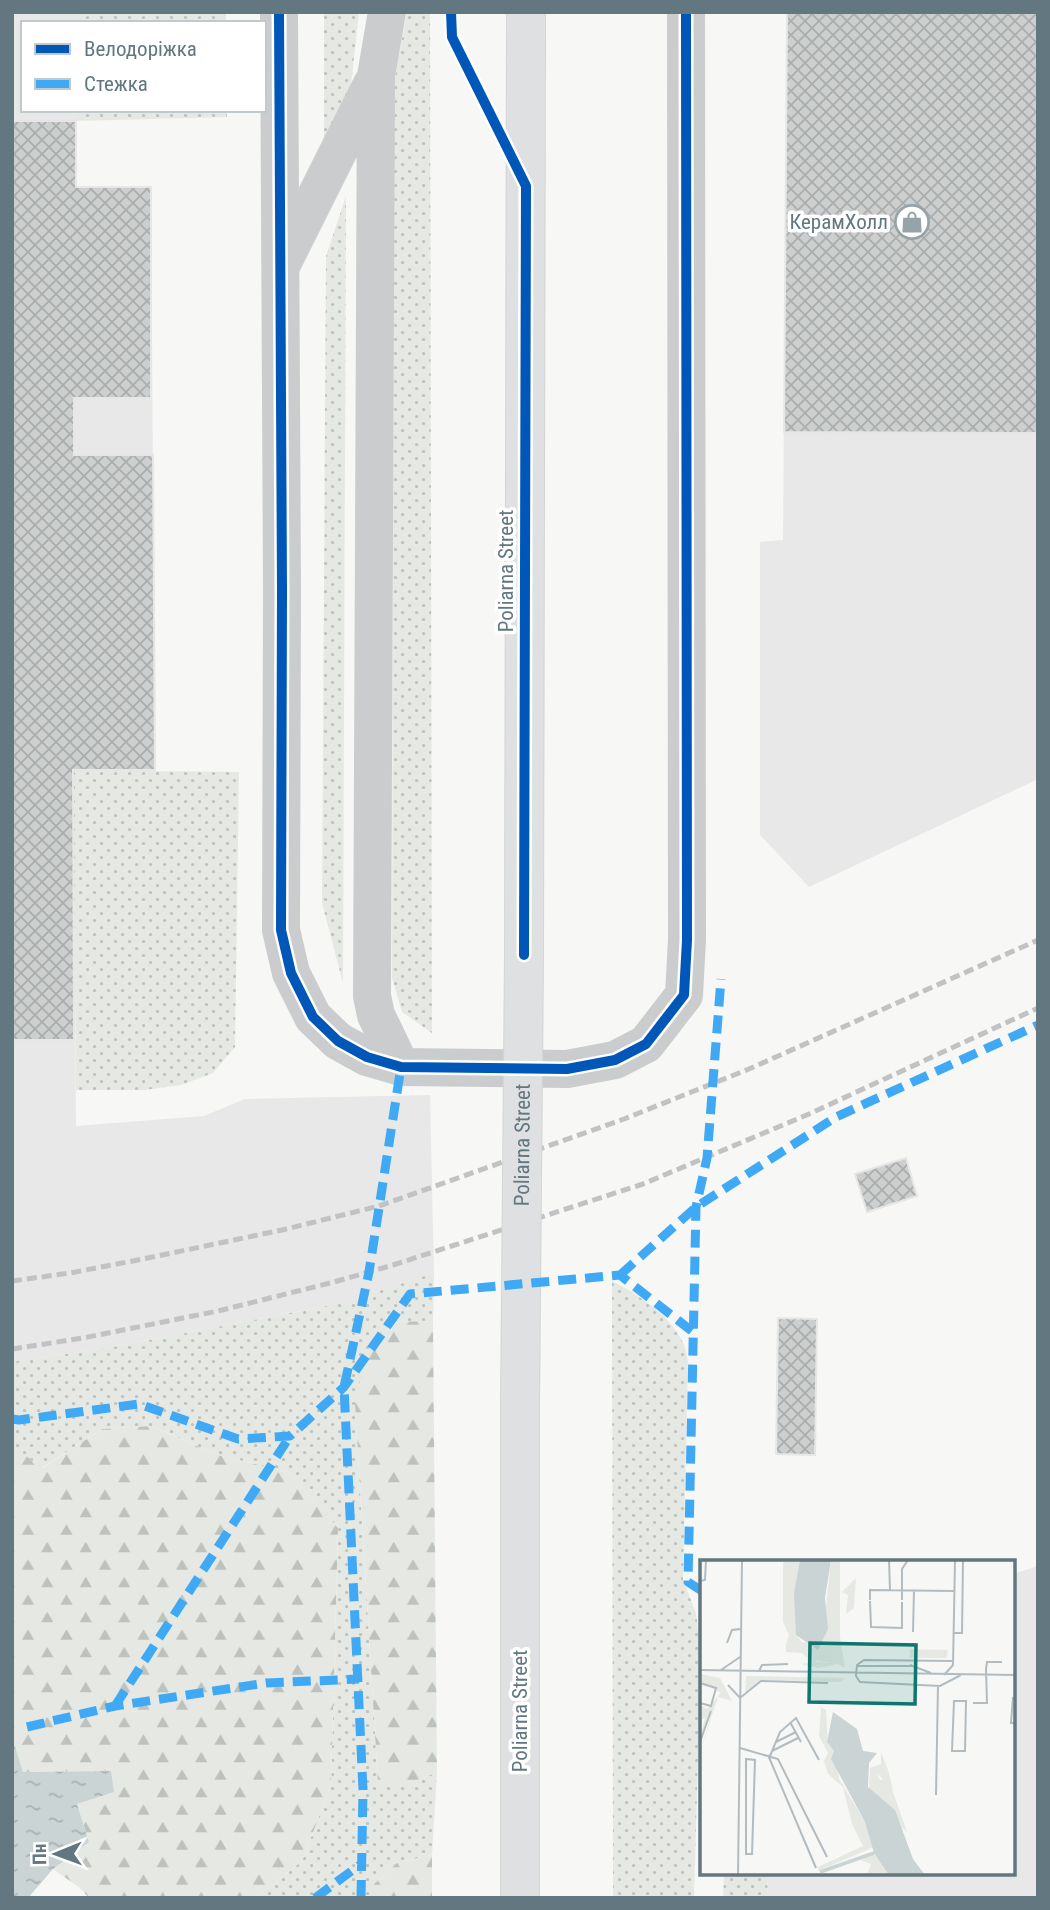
<svg xmlns="http://www.w3.org/2000/svg" width="1050" height="1910" font-family="'Roboto Condensed',sans-serif">
<style>
.built{fill:#e7e8e7}
.grass{fill:url(#grass-dots)}
.forest{fill:url(#forest-firs)}
.water{fill:url(#water-ripples)}
.building{fill:url(#building-cross-hatch);stroke:#e6e6e6;stroke-width:2}
.lines{fill:none;stroke-linecap:round;stroke-linejoin:round}
.major-casing{stroke:#d3d4d4;stroke-width:40}
.minor{stroke:#cbcccd;stroke-width:38}
.major{stroke:#dfe0e1;stroke-width:38}
.rail{stroke:#c1c2c3;stroke-width:5;stroke-dasharray:10 5;stroke-linecap:butt}
.major-bridge-casing{stroke:#d3d4d4;stroke-width:40;stroke-linecap:butt}
.major-bridge{stroke:#dfe0e1;stroke-width:38}
.quiet{stroke:#3fa9f5;stroke-width:9;stroke-dasharray:18 9;stroke-linecap:butt}
.cycleway-casing{stroke:#fff;stroke-width:15}
.cycleway{stroke:#0057b8;stroke-width:10}
.labels{text-anchor:middle;stroke-width:7;stroke-linejoin:round;paint-order:stroke}
.poi-label{font-size:21px;fill:#627780;stroke:#fff;text-anchor:end}
.street-label{font-size:21px;fill:#627780;stroke:#fff}
.inset-river{fill:none;stroke:#cad4d5;stroke-width:3.5}
.inset-road{fill:none;stroke:#b2bcc0;stroke-width:2}
.view{fill:#0f766e;fill-opacity:0.15;stroke:#0f766e;stroke-width:3.5}
.inset-edge{fill:none;stroke:#627780;stroke-width:3.5}
</style>
<defs>
<pattern id="grass-dots" width="8" height="8" patternUnits="userSpaceOnUse" patternTransform="scale(1.75)"><rect width="8" height="8" fill="#e6e9e3"/><path d="M2 2h.1M6 6h.1" fill="none" stroke="#bec2bd" stroke-width="1.8" stroke-linecap="round"/></pattern>
<pattern id="forest-firs" width="22" height="20" patternUnits="userSpaceOnUse" patternTransform="scale(1.75)"><rect width="22" height="20" fill="#e6e9e3"/><path d="M5 1l3.5 6h-7zM16 11l3.5 6h-7z" fill="#bec2bd"/></pattern>
<pattern id="water-ripples" width="26" height="14" patternUnits="userSpaceOnUse" patternTransform="scale(1.75)"><rect width="26" height="14" fill="#cad4d5"/><path d="M2 4q2-2 4 0t4 0M15 11q2-2 4 0t4 0" fill="none" stroke="#a7b1b2"/></pattern>
<pattern id="building-cross-hatch" width="8" height="8" patternUnits="userSpaceOnUse" patternTransform="scale(1.75)"><rect width="8" height="8" fill="#cdcfcf"/><path d="M0 0l8 8M0 8l8-8" fill="none" stroke="#aaadad"/></pattern>
</defs>
<rect width="100%" height="100%" fill="#f7f7f6"/>
<path class="built" d="M12 12H76V23H23V110H76V187H151L155 770H73L76 1126 204 1116 245 1099 430 1095 434 1273 342 1303 113 1347 12 1362Z
M787 12H1038V779L809 887 760 835V542L783 540Z
M1038 1566V1898H767L768 1873H1013V1574Z"/>
<path class="grass" d="M76 12H226V23H76Z
M324 12H359L352 76 346 118 324 147Z
M407 12H430L432 1033 402 1012 392 978 394 82Z
M76 110H227V117L76 121Z
M346 196 343 983 322 903 326 256Z
M73 770 239 772 235 1047 213 1073 181 1085 144 1090H76Z
M434 1273 433 1321 389 1322 355 1404 378 1783H411L437 1772 432 1855 397 1863 373 1885V1898H255L302 1861 331 1785 338 1528 288 1472 218 1455 152 1426 102 1429 42 1468 12 1446V1362L113 1347 342 1303Z
M612 1281C639 1295 672 1316 684 1345 686 1350 687 1357 688 1362L683 1580 696 1613 701 1652 694 1898H613Z
M724 1873H768L767 1898H723Z"/>
<path class="forest" d="M433 1321 437 1772 411 1783 378 1784 355 1404 366 1353 389 1322Z
M152 1426 218 1455 288 1472 338 1528 331 1785 302 1861 255 1898H89L80 1888 53 1869 89 1842 77 1804 113 1792 111 1771 23 1772 12 1737V1446L43 1468 102 1429Z
M432 1855V1898H373V1885L397 1863Z"/>
<path class="water" d="M12 1737 23 1772 111 1771 114 1792 77 1804 89 1842 53 1869 28 1898H12Z"/>
<path class="building" d="M787 12H1038V433L784 432Z
M12 121H76V187H151V398H74V455H153L155 770H73L74 1040H12Z
M906 1158 917 1196 867 1212 855 1174Z
M778 1318 817 1319 815 1455 776 1454Z"/>
<g class="lines">
<g class="major-casing">
<path id="major" d="M524 955 526 12
M520 1898V1409"/>
</g>
<path class="minor" d="M279 12 282 590 281 930 291 973 313 1017 338 1041 367 1057 401 1067 567 1069 615 1060 646 1044 684 995 687 940 686 12
M387 12 376 76 372 996 376 1015 401 1067
M283 262 372 84"/>
<use href="#major" class="major"/>
<path class="rail" d="M12 1281 70 1273 143 1259 282 1230 379 1206 624 1119 749 1069 1038 940
M12 1349 83 1338 218 1311 334 1282 393 1265 643 1184 809 1114 1038 1008"/>
<g class="major-bridge-casing">
<g id="major-bridge">
<path id="s1" d="M520 1409 524 955"/>
</g>
</g>
<use href="#major-bridge" class="major-bridge"/>
<path class="quiet" d="M620 1275 696 1207 836 1117 1038 1025
M12 1419 19 1420 139 1404 238 1439 290 1436 344 1387 410 1294 620 1275 693 1332
M702 1591 688 1582 696 1207 707 1158 721 979
M115 1706 290 1436
M27 1727 115 1706 266 1683 359 1679
M315 1898 361 1864
M361 1898 363 1790 344 1387 369 1272 401 1067"/>
<g class="cycleway-casing">
<path id="cycleway" d="M279 12 282 590 281 930 291 973 313 1017 338 1041 367 1057 401 1067 567 1069 615 1060 646 1044 684 995 687 940 686 12
M451 12 452 37 526 186 524 955"/>
</g>
<use href="#cycleway" class="cycleway"/>
</g>
<defs>
<g id="shop-ring" transform="scale(1.75)"><circle r="9.5" fill="#fff" stroke="#96a4a9" stroke-width="1.5"/><path d="M-5-2.5h2.3a2.7 3.5 0 0 1 5.4 0H5L5.5 6h-11ZM-1.5-2.5h3a1.5 2.3 0 0 0-3 0Z" fill="#96a4a9"/></g>
</defs>
<g fill-rule="evenodd">
<use href="#shop-ring" x="912" y="222"/>
</g>
<g class="labels">
<g class="poi-label">
<text x="888" y="229">КерамХолл</text>
</g>
<g class="street-label">
<text transform="translate(506 571) rotate(-90)" y="7">Poliarna Street</text>
<text dy="7" stroke="none"><textPath href="#s1" startOffset="264">Poliarna Street</textPath></text>
<text transform="translate(520 1711) rotate(-90)" y="7">Poliarna Street</text>
</g>
</g>
<g transform="translate(700 1560)">
<rect width="315" height="315" fill="#f7f7f6"/>
<path d="M137 0H140V77L145 108 138 104 118 108 101 104 108 103 107 98 102 93 86 92V84L100 85 117 102 131 103 137 92ZM210 89 248 90 247 98H210ZM0 114 20 118 32 141 18 137 0 192 13 149 0 179 5 158 0 160V145L7 149 21 133 0 121ZM46 116 145 118 140 122 61 120 45 135ZM181 192 188 210 193 230 177 213H170V208L181 204Z" fill="#e6e9e3"/>
<path d="M83 0H100L96 75 102 82 110 83 109 89 122 84 131 0H137V92L131 103 113 100 100 86 86 84 89 75 83 62ZM156 18 154 48 146 54 148 35 142 32ZM121 147 126 150 128 184 134 191 139 219 165 262 174 287 118 311V307L163 286 152 264 143 227 128 214 124 201 128 193 119 176ZM170 213H177L180 220 188 218 207 272 198 264 195 250 169 229ZM174 294 184 304 189 315H167L171 304 160 300Z" fill="#e6e9e3"/>
<path d="M100 0H131L125 38 128 69 118 90 96 75 94 33ZM133 152 157 169 163 191 177 193 169 203 168 227 195 250 213 299 225 315H189L174 293 165 262 131 199 134 191 127 182Z" fill="#cad4d5"/>
<path class="inset-river" d="M120 312 174 293"/>
<path class="inset-road" d="M189 0 190 30M0 21 5 20 6 0M170 40V30L254 31M202 40V9L208 0M170 41 171 67 202 68V42M213 72 214 30M253 73H262L263 0M27 83 32 70 41 69M253 101 164 100 157 105 156 116 160 122 240 126 261 115M210 105 231 113M158 106H212M286 109 287 102H302M0 110 315 115M21 110 40 97M59 111 62 105 88 104M244 115 253 105 255 0M0 123 16 128 11 146 0 143M28 125 40 138 61 121 128 123M313 137 311 163H315M254 141H266L265 191H252ZM273 143H287L286 109M90 162 101 182M0 182 11 151M76 182 96 172M40 188 78 199 127 297M72 191 98 178M68 195 116 308M70 196 80 172 96 158 119 200M46 199 55 200 52 294H46ZM236 235 238 125M38 315 42 0"/>
<path class="view" d="M110 83 216 85 215 144 109 142Z"/>
<rect width="315" height="315" class="inset-edge"/>
</g>
<rect width="1050" height="1910" fill="none" stroke="#627780" stroke-width="28"/>
<rect x="21" y="21" width="245" height="91" fill="#ffffff" stroke="#c0c9cc" stroke-width="2"/>
<rect x="35" y="44" width="35" height="10" fill="#0057b8" stroke="#c0c9cc" stroke-width="2"/>
<text x="84" y="56" font-size="21" fill="#627780">Велодоріжка</text>
<rect x="35" y="79" width="35" height="10" fill="#3fa9f5" stroke="#c0c9cc" stroke-width="2"/>
<text x="84" y="91" font-size="21" fill="#627780">Стежка</text>
<g transform="translate(56 1854) rotate(269)" stroke="#ffffff" stroke-width="5" paint-order="stroke">
<path d="M0-5L12 26L0 18L-12 26Z" fill="#627780"/>
<text y="-10" font-size="19" font-weight="bold" text-anchor="middle" fill="#627780">Пн</text>
</g>
</svg>
